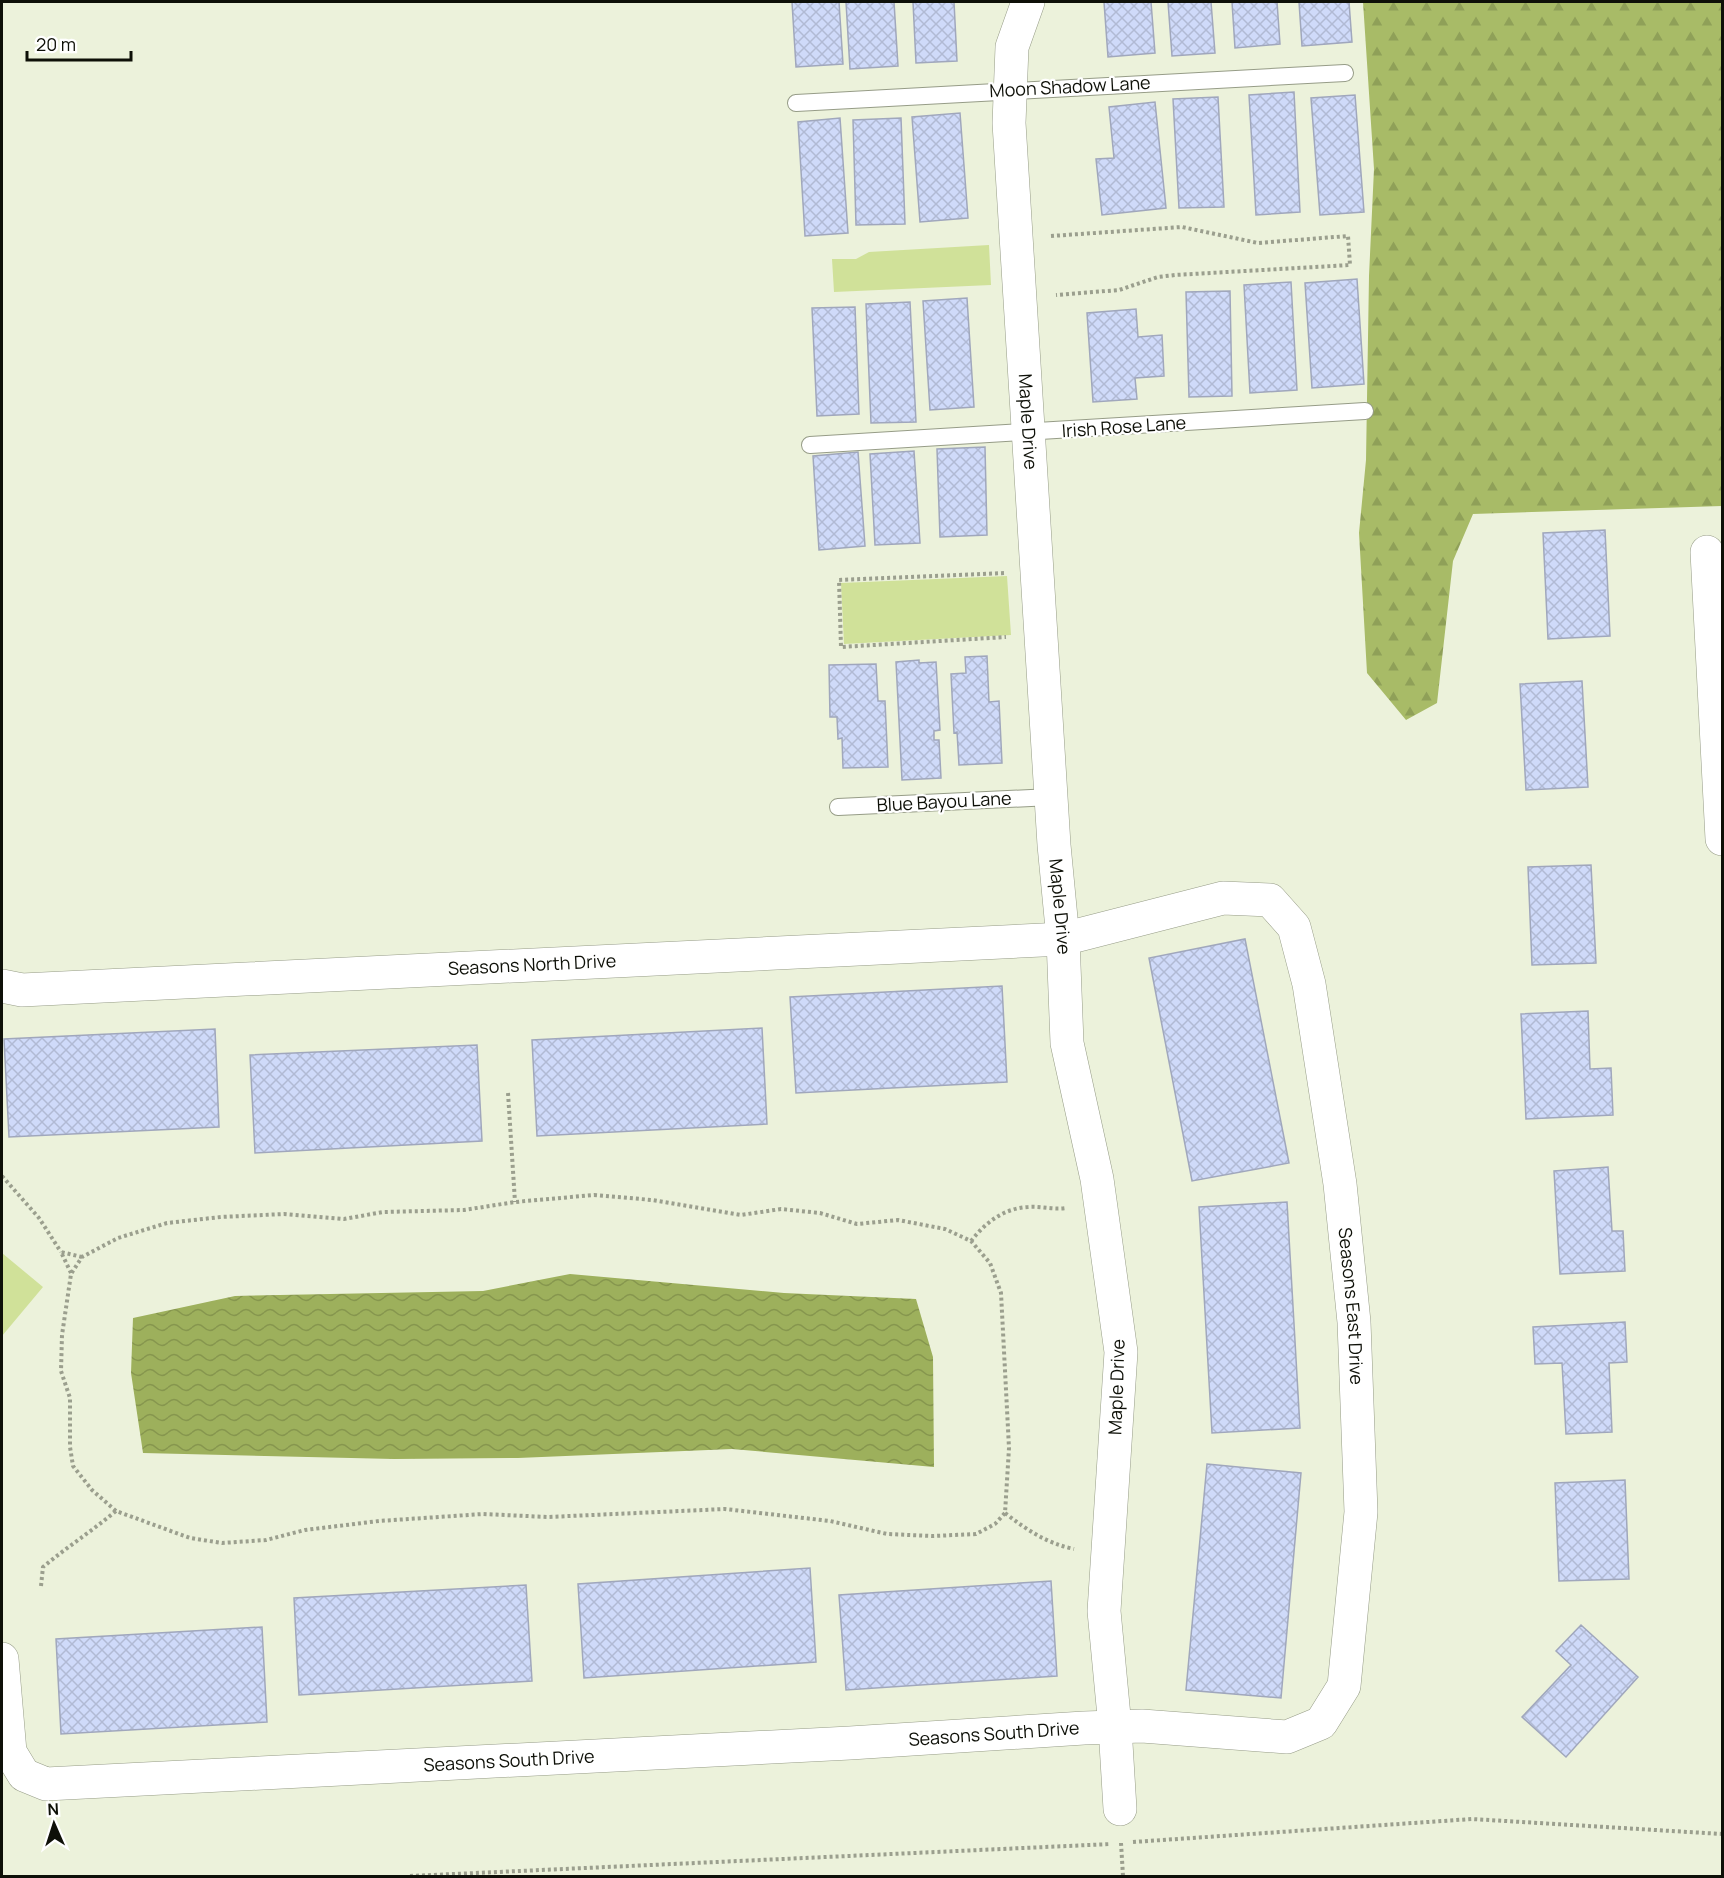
<svg xmlns="http://www.w3.org/2000/svg" width="1724" height="1878" font-family="Manrope,sans-serif">
<style>
.grass{fill:#d0e199}
.forest{fill:url(#forest-firs)}
.water{fill:url(#water-waves)}
.building{fill:url(#building-cross-hatch);stroke:#a0a7bc;stroke-width:1.5}
.lines{fill:none;stroke-linecap:round;stroke-linejoin:round}
.lane-casing{stroke:#969c87;stroke-width:18}
.street-casing{stroke:#969c87;stroke-width:34}
.path{stroke:#9b9f8e;stroke-width:4;stroke-dasharray:3 3;stroke-linecap:butt}
.lane{stroke:#fff;stroke-width:16}
.street{stroke:#fff;stroke-width:33}
.labels{text-anchor:middle;stroke-width:4.5;stroke-linejoin:round;paint-order:stroke}
.street-label{font-size:18px;fill:#0e1008;stroke:#fff}
</style>
<defs>
<pattern id="forest-firs" width="22" height="20" patternUnits="userSpaceOnUse" patternTransform="scale(1.5)"><rect width="22" height="20" fill="#a8bb67"/><path d="M5 1l3.5 6h-7zM16 11l3.5 6h-7z" fill="#8fa058"/></pattern>
<pattern id="water-waves" width="16" height="10" patternUnits="userSpaceOnUse" patternTransform="scale(1.5)"><rect width="16" height="10" fill="#9db05c"/><path d="M0 5q4-4 8 0t8 0" fill="none" stroke="#86964e"/></pattern>
<pattern id="building-cross-hatch" width="8" height="8" patternUnits="userSpaceOnUse" patternTransform="scale(1.5)"><rect width="8" height="8" fill="#cfdaf9"/><path d="M0 0l8 8M0 8l8-8" fill="none" stroke="#b1bad4"/></pattern>
</defs>
<rect width="100%" height="100%" fill="#ecf2db"/>
<path class="grass" d="M989 245 991 285 834 292 832 259H856L869 252Z
M1007 576 1011 635 844 644 841 583Z
M2 1253 43 1287 2 1336Z"/>
<path class="forest" d="M1363 2H1722V506L1473 514 1453 561 1437 703 1406 720 1367 673 1359 533 1366 460 1369 276 1374 169Z"/>
<path class="water" d="M570 1274 784 1293 916 1299 933 1357 934 1467 732 1449 518 1458 394 1459 143 1453 131 1373 133 1318 235 1296 483 1291Z"/>
<path class="building" d="M792 2H839L843 64 796 67Z
M846 2H894L898 66 850 69Z
M913 2H954L957 61 916 63Z
M1104 2H1151L1155 53 1108 57Z
M1168 2H1211L1215 53 1172 56Z
M1232 2H1277L1280 44 1235 48Z
M1299 2H1349L1352 42 1302 46Z
M1294 92 1300 212 1256 215 1249 95Z
M1355 95 1364 212 1320 215 1311 98Z
M1218 97 1224 207 1179 208 1173 99Z
M1155 102 1166 208 1102 215 1096 159 1114 158 1109 107Z
M960 113 968 218 920 222 912 117Z
M840 118 848 233 805 236 798 122Z
M901 118 905 224 856 225 853 120Z
M1357 279 1364 384 1312 388 1305 283Z
M1291 282 1297 390 1250 393 1244 285Z
M1230 291 1232 396 1189 397 1186 292Z
M967 298 974 407 930 410 923 301Z
M910 302 916 422 871 423 866 304Z
M855 307 859 414 817 416 812 308Z
M1136 309 1138 337 1162 335 1164 376 1135 378 1137 399 1093 402 1087 313Z
M985 447 987 535 940 537 937 449Z
M914 451 920 543 875 545 870 454Z
M858 452 865 546 819 550 813 456Z
M1605 530 1610 636 1548 639 1543 533Z
M987 656 989 702 999 701 1002 763 959 765 957 732 954 733 951 674 966 673 965 657Z
M919 660V663L936 662 940 730 934 731V740H939L941 778 902 780 896 662Z
M876 664 878 701H885L888 767 843 768 842 738 838 739 837 717H830L829 665Z
M1582 681 1588 787 1526 790 1520 684Z
M1591 865 1596 963 1532 965 1528 867Z
M1245 939 1289 1163 1192 1181 1149 958Z
M1002 986 1007 1082 796 1093 790 997Z
M1588 1011 1590 1069 1611 1068 1613 1115 1526 1119 1521 1014Z
M762 1028 767 1124 537 1136 532 1040Z
M215 1029 219 1127 9 1137 4 1039Z
M477 1045 482 1141 255 1153 250 1055Z
M1608 1167 1612 1231H1623L1625 1271 1560 1274 1554 1171Z
M1287 1202 1300 1428 1212 1433 1199 1207Z
M1625 1322 1627 1362 1609 1363 1612 1432 1566 1434 1562 1363 1535 1364 1533 1327Z
M1207 1464 1301 1473 1281 1698 1186 1690Z
M1625 1480 1629 1579 1559 1581 1555 1483Z
M810 1568 816 1662 584 1678 578 1584Z
M1051 1581 1057 1676 846 1690 839 1595Z
M526 1585 532 1681 299 1695 294 1598Z
M1581 1625 1638 1677 1566 1757 1522 1717 1571 1665 1556 1651Z
M262 1627 267 1722 61 1734 56 1639Z"/>
<g class="lines">
<g class="lane-casing">
<path id="lane" d="M796 103 1345 73
M810 445 1365 411
M838 807 1051 797"/>
</g>
<g class="street-casing">
<g id="street">
<path id="s1" d="M1028 2 1012 47 1009 123 1054 845 1063 939 1067 1043 1097 1179 1121 1352 1104 1611 1115 1727 1120 1809"/>
<path d="M1707 552 1722 839"/>
<path id="s2" d="M2 986 22 990 1063 939 1223 898 1270 900 1294 927 1309 984 1340 1184 1354 1322 1361 1512 1344 1686 1321 1723 1287 1737 1142 1726 1084 1728 850 1743 46 1784 24 1775 10 1752 2 1659"/>
</g>
</g>
<path class="path" d="M1051 236 1182 227 1258 243 1348 236 1350 265 1175 275 1158 277 1119 290 1056 295
M1004 573 839 580 841 647 1006 637
M508 1093 515 1202
M2 1176 39 1218 61 1252
M594 1195 652 1200 741 1215 781 1209 820 1213 857 1224 898 1220 945 1229 971 1241 990 1263 1001 1293 1009 1448 1005 1513 995 1524 976 1534 933 1536 887 1534 830 1521 725 1509 548 1517 483 1514 379 1521 305 1530 266 1540 222 1543 190 1538 116 1511 92 1490 73 1466 70 1447V1398L61 1371 62 1335 71 1274 82 1257 118 1238 167 1223 221 1217 284 1214 344 1219 383 1212 464 1210 515 1202Z
M971 1241C985 1223 1004 1208 1028 1207 1041 1206 1053 1210 1066 1208
M71 1273 61 1252 82 1257
M1005 1513C1027 1530 1046 1543 1074 1549
M41 1586 43 1567C67 1547 92 1531 116 1511
M1133 1842 1472 1819 1722 1834
M1121 1843 1123 1876
M410 1876 1111 1844"/>
<use href="#lane" class="lane"/>
<use href="#street" class="street"/>
</g>
<g class="labels">
<g class="street-label">
<text transform="translate(1070 87) rotate(-3)" y="6">Moon Shadow Lane</text>
<text dy="6" stroke="none"><textPath href="#s1" startOffset="423">Maple Drive</textPath></text>
<text transform="translate(1124 427) rotate(-4)" y="6">Irish Rose Lane</text>
<text transform="translate(944 802) rotate(-3)" y="6">Blue Bayou Lane</text>
<text dy="6" stroke="none"><textPath href="#s1" startOffset="909">Maple Drive</textPath></text>
<text dy="6" stroke="none"><textPath href="#s2" startOffset="531">Seasons North Drive</textPath></text>
<text dy="6" stroke="none"><textPath href="#s2" startOffset="1695">Seasons East Drive</textPath></text>
<text transform="translate(1117 1387) rotate(-88)" y="6">Maple Drive</text>
<text transform="translate(994 1734) rotate(-4)" y="6">Seasons South Drive</text>
<text transform="translate(509 1761) rotate(-3)" y="6">Seasons South Drive</text>
</g>
</g>
<rect width="1724" height="1878" fill="none" stroke="#0e1008" stroke-width="6"/>
<g transform="translate(54 1824) rotate(357)" stroke="#ffffff" stroke-width="4.5" paint-order="stroke">
<path d="M0-4.5L10 22L0 15L-10 22Z" fill="#0e1008"/>
<text y="-9" font-size="16" font-weight="bold" text-anchor="middle" fill="#0e1008">N</text>
</g>
<path d="M27 51v9h104v-9" fill="none" stroke="#0e1008" stroke-width="3"/>
<text x="36" y="51" font-size="18" fill="#0e1008" stroke="#ffffff" stroke-width="4.5" paint-order="stroke">20 m</text>
</svg>
